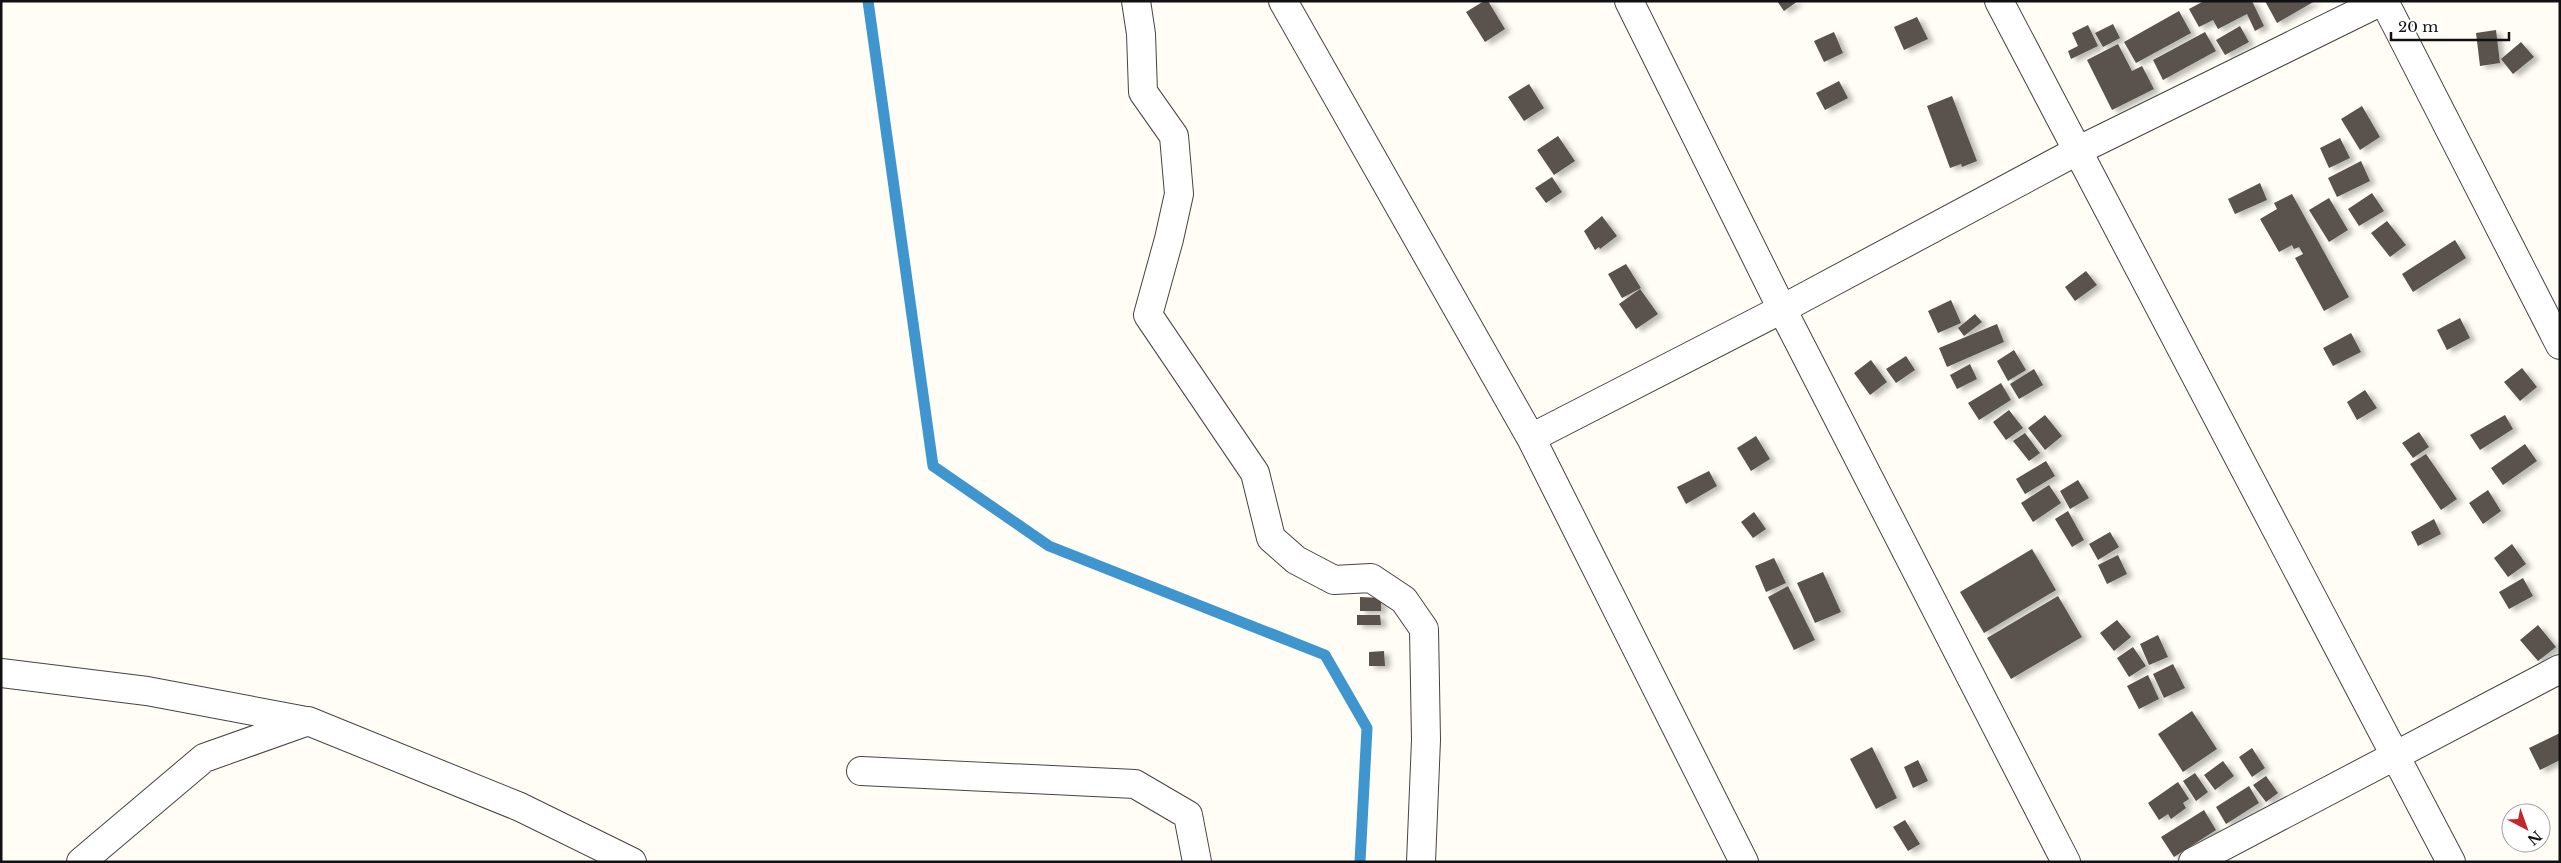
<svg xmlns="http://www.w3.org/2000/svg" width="2561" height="863" font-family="'Libre Baskerville',serif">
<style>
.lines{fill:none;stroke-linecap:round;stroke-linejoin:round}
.stream{stroke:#3f96cf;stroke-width:11}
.building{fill:#5a524d;filter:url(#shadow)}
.minor-casing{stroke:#444;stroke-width:30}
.minor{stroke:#fff;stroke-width:28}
</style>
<defs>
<filter id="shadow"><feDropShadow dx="5.5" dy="3" stdDeviation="2.5" flood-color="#0004"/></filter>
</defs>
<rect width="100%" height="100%" fill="#fffdf5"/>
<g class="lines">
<path class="stream" d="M868 1 933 466 1049 546 1325 655 1367 728 1360 862"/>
</g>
<path class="building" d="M1484 1H1488L1505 29 1485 42 1466 12Z
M1777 1H1798L1784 11Z
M2204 1H2252L2264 26 2255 31 2247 14 2218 29 2213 20 2199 27 2189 9Z
M2265 1H2315L2277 23Z
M2179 11 2191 33 2136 63 2124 42Z
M1917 17 1928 39 1904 50 1894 27Z
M2113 24 2120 38 2103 47 2095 33Z
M2088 25 2098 46 2071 59 2068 51 2078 46 2072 33Z
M2240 26 2249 42 2225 55 2216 40Z
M2496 30 2500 63 2480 66 2476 33Z
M1834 32 1843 53 1824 62 1814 41Z
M2205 32 2216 51 2163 80 2153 60Z
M2521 42 2534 57 2513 74 2501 59Z
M2118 44 2132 71 2142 66 2154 89 2112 110 2087 60Z
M1839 81 1848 98 1825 110 1816 93Z
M1529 84 1544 108 1524 121 1508 97Z
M1952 96 1977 161 1962 167 1961 164 1950 168 1927 106Z
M2362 106 2380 137 2360 150 2341 119Z
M1558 136 1575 161 1554 175 1537 150Z
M2340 138 2350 158 2329 168 2320 148Z
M2361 161 2370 181 2337 197 2328 178Z
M1552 177 1562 192 1546 203 1535 188Z
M2260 183 2267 200 2235 214 2228 199Z
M2372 193 2384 211 2359 226 2348 209Z
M2292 194 2349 297 2324 311 2295 258 2303 254 2299 247 2294 249 2292 245 2279 252 2260 219 2277 209 2274 203Z
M2329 198 2348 230 2329 242 2309 210Z
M1602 216 1617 236 1600 249 1599 247 1595 250 1584 231Z
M2387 221 2406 245 2390 257 2371 233Z
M2455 240 2466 258 2413 292 2402 274Z
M1626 264 1641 288 1622 298 1608 274Z
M2086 271 2097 285 2075 301 2065 287Z
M1640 289 1658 314 1636 329 1619 304Z
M1951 300 1961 323 1938 333 1928 311Z
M1975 314 1982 322 1964 336 1958 328Z
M2460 318 2470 338 2447 350 2437 330Z
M1997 324 2004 342 1947 367 1939 348Z
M2351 333 2361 352 2333 366 2323 348Z
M2014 350 2026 370 2008 381 1997 361Z
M1906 356 1915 370 1896 383 1886 369Z
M1871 360 1887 382 1870 395 1854 373Z
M1970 364 1977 379 1957 389 1950 375Z
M2522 368 2537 387 2520 401 2504 382Z
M2034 369 2043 385 2019 399 2010 384Z
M2001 383 2011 400 1979 420 1968 403Z
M2365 390 2377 408 2357 420 2347 402Z
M2009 410 2023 428 2006 440 1993 422Z
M2045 415 2062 436 2045 450 2028 428Z
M2505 415 2513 429 2480 450 2470 435Z
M2419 432 2429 447 2413 458 2402 443Z
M2025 433 2040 453 2029 461 2013 441Z
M1756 436 1770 459 1751 471 1737 448Z
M2525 444 2537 461 2503 485 2491 468Z
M2426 454 2457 499 2441 510 2410 464Z
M2046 461 2055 476 2025 494 2016 479Z
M1709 471 1717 486 1686 504 1677 487Z
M2078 480 2089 498 2070 509 2060 491Z
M2049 485 2061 503 2033 522 2021 503Z
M2488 490 2501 511 2483 524 2469 503Z
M2068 511 2084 540 2072 547 2055 519Z
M1754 512 1766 529 1753 538 1741 522Z
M2434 519 2441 534 2418 546 2411 532Z
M2110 532 2119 547 2098 560 2089 544Z
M2512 544 2526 564 2508 577 2494 558Z
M2032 549 2056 590 1984 633 1960 592Z
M2118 555 2127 574 2107 584 2098 565Z
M1774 558 1786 583 1766 592 1755 566Z
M1823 572 1841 612 1815 623 1797 583Z
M2523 578 2533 596 2509 609 2499 592Z
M1788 586 1815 640 1794 650 1768 597Z
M2058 596 2082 637 2011 679 1987 638Z
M1360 597 1381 598V611H1360Z
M1357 615H1380L1381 625H1357Z
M2117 620 2131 637 2114 651 2100 633Z
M2538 625 2556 647 2538 661 2520 640Z
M2158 635 2168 657 2149 665 2140 644Z
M2133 647 2146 666 2129 677 2117 658Z
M1384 651 1385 666H1369V652Z
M2173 664 2185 688 2164 698 2153 674Z
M2148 675 2159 699 2139 709 2127 686Z
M2192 711 2217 749 2183 772 2158 734Z
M2560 733V760L2540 770 2529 748Z
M1872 747 1897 798 1876 809 1850 759Z
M2252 748 2265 768 2252 777 2239 757Z
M1918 760 1928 781 1913 788 1904 767Z
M2223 761 2234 776 2215 790 2204 775Z
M2195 773 2208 792 2196 801 2183 781Z
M2266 776 2278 793 2266 802 2253 785Z
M2178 782 2189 799 2183 803 2186 808 2171 819 2168 814 2159 820 2148 803Z
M2249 786 2259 803 2226 824 2216 807Z
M2204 810 2216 830 2174 857 2161 837Z
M1905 820 1920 844 1908 851 1893 827Z"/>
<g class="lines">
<g class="minor-casing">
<path id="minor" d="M1136 1 1141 34 1143 92 1174 136 1179 194 1169 239 1148 315 1255 473 1271 538 1296 560 1334 580 1371 578 1404 600 1424 629 1426 740 1421 862
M1283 1 1531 438 1744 862
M1629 1 1782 309 2066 862
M1999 1 2451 862
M2384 1 2560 345
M1531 438 1782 309 2077 151 2382 1
M1 673 147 691 306 721
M861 771 1135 784 1188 815 1197 862
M81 862 204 758 308 721 520 807 632 862
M2193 862 2560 669"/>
</g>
<use href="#minor" class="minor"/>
</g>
<rect width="2561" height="863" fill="none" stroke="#111111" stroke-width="5"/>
<g transform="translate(2526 828) rotate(139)"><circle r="24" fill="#ffffff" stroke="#a0a0a0"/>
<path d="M0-4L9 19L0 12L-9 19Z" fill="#c4262e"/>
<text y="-8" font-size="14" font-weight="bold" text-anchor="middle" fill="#111111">N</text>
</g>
<path d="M2391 32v8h118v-8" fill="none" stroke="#111111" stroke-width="2.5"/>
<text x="2398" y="32" font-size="15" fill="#111111" stroke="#ffffff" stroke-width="4" paint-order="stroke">20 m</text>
</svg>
